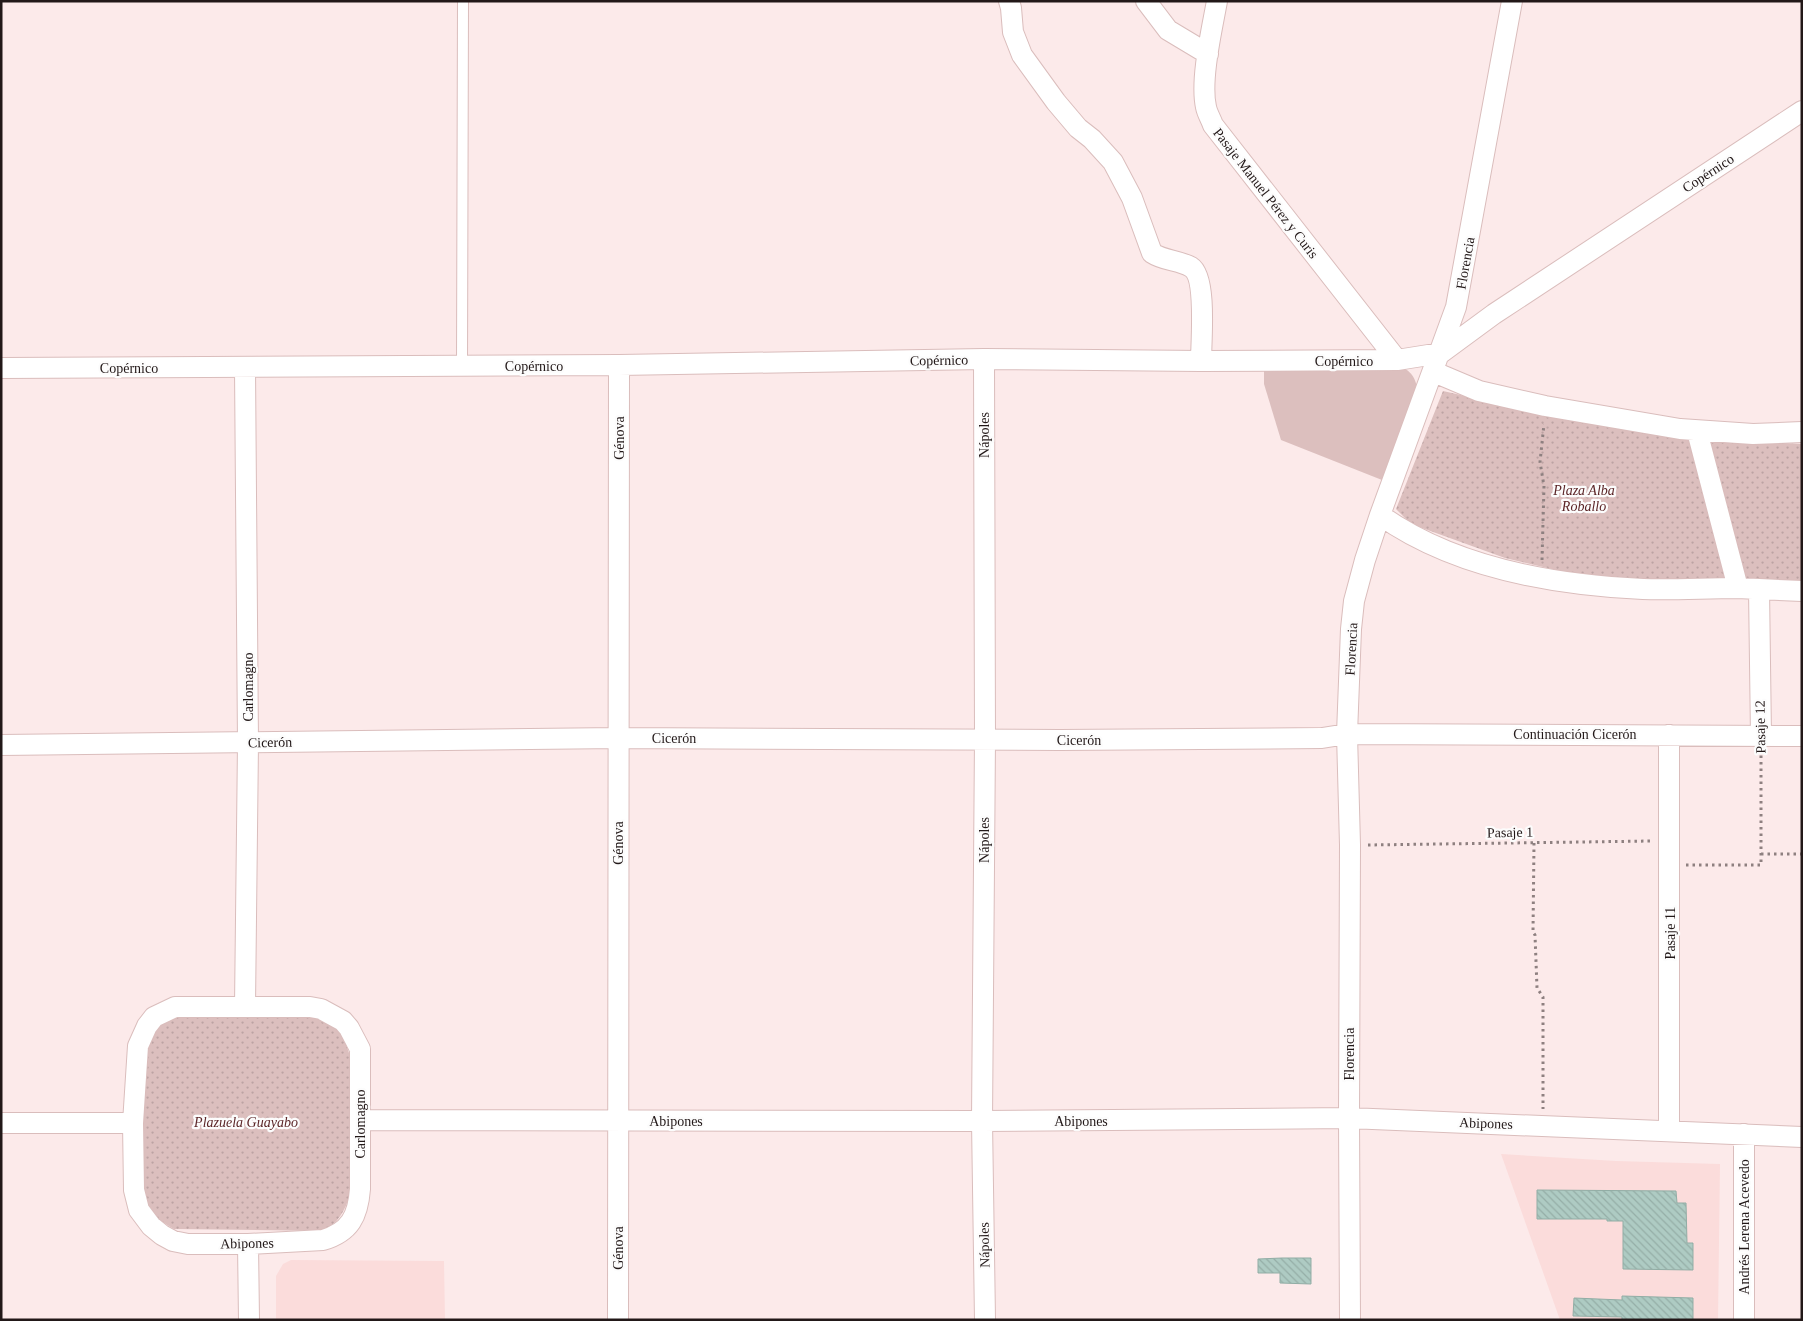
<svg xmlns="http://www.w3.org/2000/svg" width="1803" height="1321" font-family="Georgia,serif">
<style>
.built{fill:#fbdcdb}
.grass{fill:#dcbfbe}
.park{fill:url(#park-dots)}
.building{fill:url(#building-back-hatch);stroke:#91ada5}
.lines{fill:none;stroke-linecap:round;stroke-linejoin:round}
.service-casing{stroke:#dabdbc;stroke-width:12}
.minor-casing{stroke:#dabdbc;stroke-width:22}
.path{stroke:#8e8080;stroke-width:3;stroke-dasharray:2.5 4;stroke-linecap:butt}
.service{stroke:#fff;stroke-width:10}
.minor{stroke:#fff;stroke-width:20}
.labels{text-anchor:middle;stroke-width:4.5;stroke-linejoin:round;paint-order:stroke}
.street-label{font-size:14px;fill:#221818;stroke:#fcfcfc}
.park-label{font-size:14px;font-style:italic;fill:#5c2628;stroke:#fcfcfc}
</style>
<defs>
<pattern id="park-dots" width="8" height="8" patternUnits="userSpaceOnUse" patternTransform="scale(1.25)"><rect width="8" height="8" fill="#dcbfbe"/><path d="M2 2h.1M6 6h.1" fill="none" stroke="#bca3a3" stroke-width="1.8" stroke-linecap="round"/></pattern>
<pattern id="building-back-hatch" width="6" height="6" patternUnits="userSpaceOnUse" patternTransform="scale(1.25)"><rect width="6" height="6" fill="#aecbc3"/><path d="M-1 5l2 2M0 0l6 6M5-1l2 2" fill="none" stroke="#95aea7"/></pattern>
</defs>
<rect width="100%" height="100%" fill="#fceaea"/>
<path class="built" d="M1501 1154 1616 1161 1720 1164 1718 1320H1560Z
M291 1260 444 1261 445 1320H276V1276L283 1264Z"/>
<path class="grass" d="M1397 364C1412 372 1415 376 1418 392L1382 480 1281 440 1264 384V370Z"/>
<path class="park" d="M1443 391 1523 409 1727 440 1802 444V582L1632 581 1569 573 1505 558 1411 524 1396 509Z
M313 1015C337 1027 341 1026 349 1053L350 1195C345 1210 338 1224 323 1231L174 1229C155 1218 147 1211 143 1189V1061L148 1037 163 1022 175 1017Z"/>
<path class="building" d="M1537 1190 1676 1191 1677 1203H1686L1687 1243H1693V1270L1623 1269V1221H1607V1219H1537Z
M1282 1258H1311V1284L1280 1283V1273H1258V1259Z
M1622 1296 1693 1298V1320H1622V1317L1573 1316 1574 1298 1622 1300Z"/>
<g class="lines">
<g class="service-casing">
<path id="service" d="M462 366 463 1"/>
</g>
<g class="minor-casing">
<path id="minor" d="M1009 1 1011 8 1013 32 1022 55 1056 102 1078 128 1092 139 1113 162 1132 198 1152 253C1164 261 1179 260 1191 267 1207 277 1201 343 1201 361
M1146 1 1168 30 1208 54
M1217 1C1212 29 1200 80 1206 107 1207 113 1211 119 1213 125L1397 360
M984 359 985 739 982 1121 985 1320
M1 368 619 365 984 359 1201 361 1397 360 1441 353 1494 314 1802 111
M1434 372 1479 391 1545 406 1680 429 1753 434 1802 432
M1697 431 1738 588
M1380 515C1453 567 1554 585 1643 589 1674 590 1706 588 1737 588 1759 589 1780 590 1802 591
M1759 589 1761 737
M1 745 618 738 1060 740 1322 738 1347 734 1802 736
M245 1006 248 743 245 368
M175 1007H310L321 1009 343 1021 349 1028 360 1049V1189C358 1216 350 1232 323 1240L248 1244H188L173 1241 162 1235 151 1226 139 1210 134 1190 133 1123 138 1046 147 1026 154 1017Z
M360 1120 982 1121 1349 1118 1802 1137
M1 1123H133
M1669 1131V735
M248 1244 249 1320
M618 1320 619 365
M1350 1320 1349 1118 1350 845 1347 734 1351 629 1354 601 1365 560 1380 515 1456 307 1512 1
M1744 1320V1134"/>
</g>
<path class="path" d="M1542 560 1544 486 1540 462 1544 424
M1534 843 1533 932 1535 935 1537 988 1543 997V1109
M1368 845 1652 841
M1761 854H1802
M1686 865H1761V754"/>
<use href="#service" class="service"/>
<use href="#minor" class="minor"/>
</g>
<g class="labels">
<g class="street-label">
<text transform="translate(1708 173) rotate(-33)" y="5">Copérnico</text>
<text transform="translate(1266 193) rotate(52)" y="5">Pasaje Manuel Pérez y Curis</text>
<text transform="translate(1465 263) rotate(-80)" y="5">Florencia</text>
<text transform="translate(939 360) rotate(-1)" y="5">Copérnico</text>
<text x="1344" y="366">Copérnico</text>
<text x="534" y="371">Copérnico</text>
<text x="129" y="373">Copérnico</text>
<text transform="translate(984 435) rotate(-90)" y="5">Nápoles</text>
<text transform="translate(619 438) rotate(-90)" y="5">Génova</text>
<text transform="translate(1351 649) rotate(-87)" y="5">Florencia</text>
<text transform="translate(248 687) rotate(-90)" y="5">Carlomagno</text>
<text transform="translate(1760 727) rotate(-91)" y="5">Pasaje 12</text>
<text x="1575" y="739">Continuación Cicerón</text>
<text x="674" y="743">Cicerón</text>
<text x="1079" y="745">Cicerón</text>
<text transform="translate(270 742) rotate(-1)" y="5">Cicerón</text>
<text transform="translate(1510 832) rotate(-1)" y="5">Pasaje 1</text>
<text transform="translate(984 840) rotate(-90)" y="5">Nápoles</text>
<text transform="translate(618 843) rotate(-90)" y="5">Génova</text>
<text transform="translate(1670 933) rotate(-90)" y="5">Pasaje 11</text>
<text transform="translate(1349 1054) rotate(-90)" y="5">Florencia</text>
<text x="676" y="1126">Abipones</text>
<text x="1081" y="1126">Abipones</text>
<text transform="translate(1486 1123) rotate(2)" y="5">Abipones</text>
<text transform="translate(360 1124) rotate(-90)" y="5">Carlomagno</text>
<text transform="translate(1744 1227) rotate(-90)" y="5">Andrés Lerena Acevedo</text>
<text transform="translate(247 1243) rotate(-1)" y="5">Abipones</text>
<text transform="translate(984 1245) rotate(-91)" y="5">Nápoles</text>
<text transform="translate(618 1248) rotate(-90)" y="5">Génova</text>
</g>
<g class="park-label">
<text x="1584" y="495">Plaza Alba<tspan x="1584" dy="16">Roballo</tspan></text>
<text x="246" y="1127">Plazuela Guayabo</text>
</g>
</g>
<rect width="1803" height="1321" fill="none" stroke="#221818" stroke-width="5"/>
</svg>
